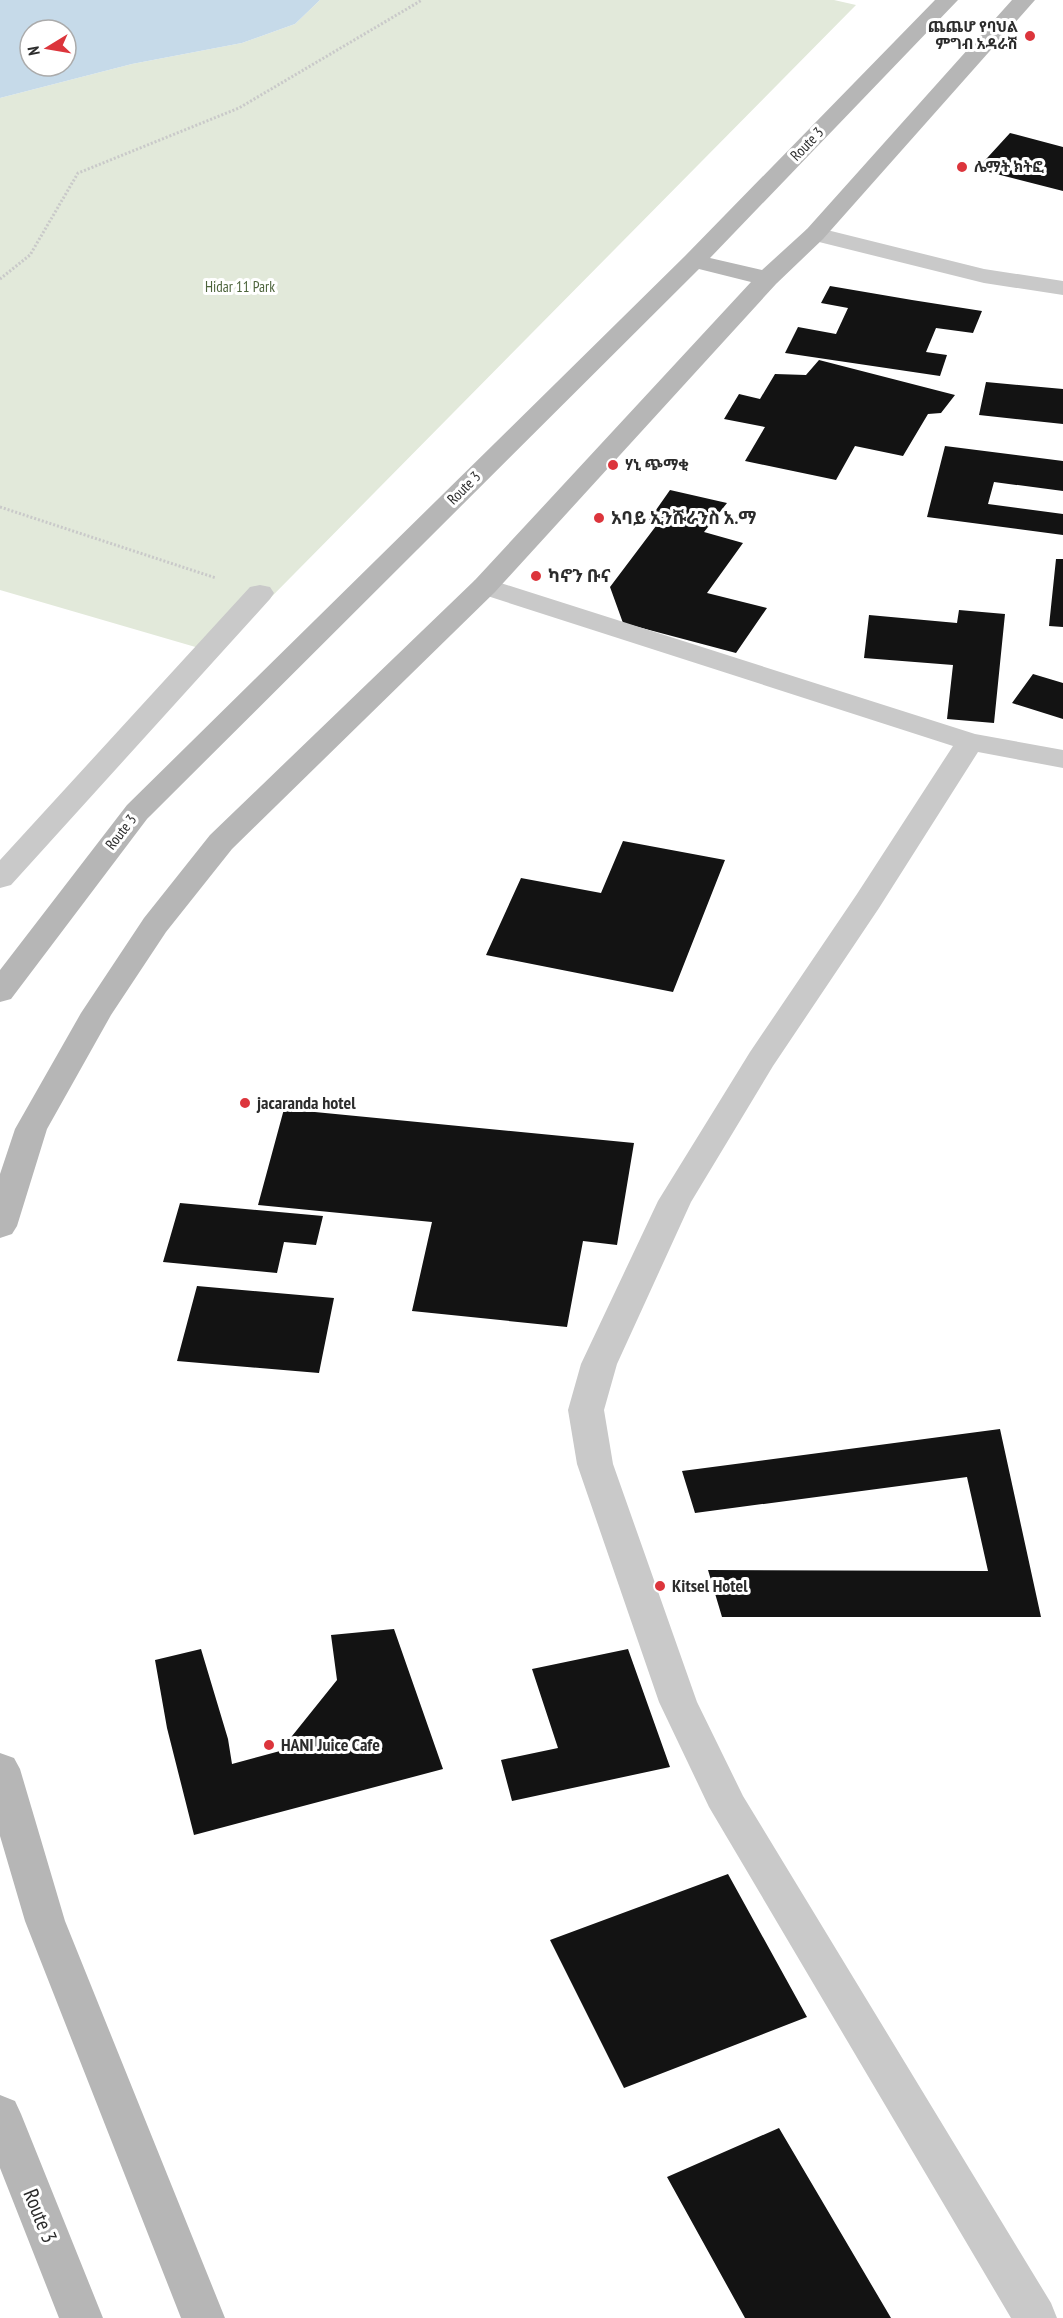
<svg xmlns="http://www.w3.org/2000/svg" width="1063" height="2318" font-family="'PT Sans Narrow','Noto Sans Ethiopic',sans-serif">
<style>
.green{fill:#e2e9da}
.water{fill:#c6dae9;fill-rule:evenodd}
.building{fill:#131313}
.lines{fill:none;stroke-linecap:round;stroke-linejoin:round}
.path{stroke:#c9c9c9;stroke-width:3;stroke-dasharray:2 2;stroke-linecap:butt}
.street{fill:#c9c9c9;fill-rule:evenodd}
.secondary{fill:#b6b6b6;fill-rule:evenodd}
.poi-dot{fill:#dc353c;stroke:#fff;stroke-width:2}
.labels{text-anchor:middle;stroke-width:6;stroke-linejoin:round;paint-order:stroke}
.far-poi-label{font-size:15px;font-weight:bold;fill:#2c2c2c;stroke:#fff;text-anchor:start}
.far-street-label{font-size:15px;fill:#2c2c2c;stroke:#fff}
.far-park-label{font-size:15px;fill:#4e653c;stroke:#fff}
.poi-label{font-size:18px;font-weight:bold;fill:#2c2c2c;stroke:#fff;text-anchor:start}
.near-street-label{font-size:21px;fill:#2c2c2c;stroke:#fff}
</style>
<rect width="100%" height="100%" fill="#fff"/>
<path class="green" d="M320 0H834L856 5 216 653 0 590V98L132 64 242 43 295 24Z"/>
<path class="water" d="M0 0H320L295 24 242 43 132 64 0 98ZM30 30H66V66H30Z"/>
<path class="building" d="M1010 133 1063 147V191L977 169Z
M830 286 912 300 982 311 973 333 936 328 926 352 947 355 940 376 785 353 798 327 836 334 848 308 821 303Z
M819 360 955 395 941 413 928 414 903 456 855 446 836 480 745 461 765 427 724 419 739 394 760 399 775 374 806 375Z
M986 382 1063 389V424L979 415Z
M945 446 1063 461V491L994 482 988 504 1063 514V535L927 517Z
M670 490 727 503 704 532 743 543 707 593 767 608 736 653 623 623 610 587 659 522 649 520Z
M1056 559H1063V627L1049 626Z
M959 610 1005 614 994 723 947 719 953 665 864 658 869 615 957 623Z
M1033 674 1063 683V719L1012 703Z
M623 841 725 860 673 992 486 955 521 878 601 893Z
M284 1109 634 1143 617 1245 583 1241 567 1327 412 1311 432 1222 258 1205Z
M180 1203 323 1216 316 1245 284 1242 277 1273 163 1262Z
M197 1286 334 1298 319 1373 177 1361Z
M1000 1429 1041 1617H722L708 1570 988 1571 967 1477 695 1513 682 1471Z
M394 1629 443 1769 194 1835 167 1728 155 1660 201 1649 228 1739 232 1764 280 1751 337 1680 331 1635Z
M628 1649 670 1767 512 1801 501 1760 558 1748 532 1669Z
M728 1874 807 2017 624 2088 550 1940Z
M779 2128 891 2318H745L667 2177Z"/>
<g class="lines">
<path class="path" d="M0 279 30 255 78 173 239 108 422 0
M0 507 216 578"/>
<path class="street" d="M815 227 984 269 1063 281V295L984 283 807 239 803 234 807 229Z
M485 578 975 734 1063 750V768L978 752 879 908 773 1066 691 1202 617 1364 604 1410 613 1464 697 1702 743 1796 1051 2303 1057 2318H1011L709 1807 659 1702 577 1464 568 1410 581 1364 658 1201 750 1052 857 894 953 746 475 592 471 586 475 580Z
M260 585 270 587 274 593 270 599 11 885 0 888V860L250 587Z"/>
<path class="secondary" d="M935 0H958L710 258 762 270 807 229 1012 0H1035L823 239 776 284 495 592 232 849 166 932 111 1015 47 1129 17 1226 12 1234 0 1238V1174L15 1129 81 1013 144 918 210 835 475 580 751 282 699 269 147 819 11 999 0 1002V970L127 805 685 256Z
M0 1753 14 1758 20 1769 65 1921 225 2318H181L25 1921 0 1836Z
M0 2095 15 2101 21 2114 103 2318H59L0 2168Z"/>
</g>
<g class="poi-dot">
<circle cx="1030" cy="36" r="6"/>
<circle cx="962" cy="167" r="6"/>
<circle cx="613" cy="465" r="6"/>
<circle cx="599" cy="518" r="6"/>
<circle cx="536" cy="576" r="6"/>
<circle cx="245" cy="1103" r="6"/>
<circle cx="660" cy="1586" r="6"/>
<circle cx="269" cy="1745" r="6"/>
</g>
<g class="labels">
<g class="far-poi-label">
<text x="1018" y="32" text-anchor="end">ጨጨሆ የባህል<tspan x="1018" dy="17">ምግብ አዳራሽ</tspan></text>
<text x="974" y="172">ሌማት ክትፎ</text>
<text x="625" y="470">ሃኒ ጭማቂ</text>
</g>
<g class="far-street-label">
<text transform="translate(807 144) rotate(-46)" y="5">Route 3</text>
<text transform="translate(464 488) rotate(-45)" y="5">Route 3</text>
<text transform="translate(121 832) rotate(-52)" y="5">Route 3</text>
</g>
<g class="far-park-label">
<text x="240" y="292">Hidar 11 Park</text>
</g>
<g class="poi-label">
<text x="611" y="524">አባይ ኢንሹራንስ አ.ማ</text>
<text x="548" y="582">ካኖን ቡና</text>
<text x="257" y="1109">jacaranda hotel</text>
<text x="672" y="1592">Kitsel Hotel</text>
<text x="281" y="1751">HANI Juice Cafe</text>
</g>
<g class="near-street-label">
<text transform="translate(40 2216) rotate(68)" y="7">Route 3</text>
</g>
</g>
<g transform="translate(48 48) rotate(259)"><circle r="28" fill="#ffffff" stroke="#ababab" stroke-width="1.5"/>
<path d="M0-4.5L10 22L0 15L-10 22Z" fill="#dc353c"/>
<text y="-9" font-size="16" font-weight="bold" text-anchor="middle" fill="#2c2c2c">N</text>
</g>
</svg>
